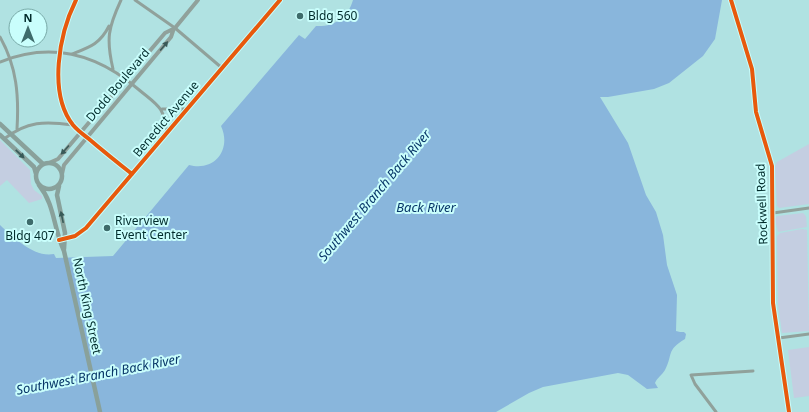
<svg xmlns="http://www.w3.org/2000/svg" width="809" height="412" font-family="'Noto Sans',sans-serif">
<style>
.green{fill:#c4cee1}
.water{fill:#89b6dc}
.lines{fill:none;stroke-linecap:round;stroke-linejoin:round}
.minor{stroke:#90a19b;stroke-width:3}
.tertiary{stroke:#90a19b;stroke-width:4}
.secondary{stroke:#89a19b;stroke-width:4.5}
.cycleway-casing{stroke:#c9fefc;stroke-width:6}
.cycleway{stroke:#e8590c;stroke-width:4}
.oneway{fill:#3a5a58}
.oneway2{fill:#375a58}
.poi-dot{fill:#3e6b6b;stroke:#c9fefc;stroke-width:1.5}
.labels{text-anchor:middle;stroke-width:4;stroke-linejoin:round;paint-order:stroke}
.poi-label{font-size:12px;fill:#012b2b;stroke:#c9fefc;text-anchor:start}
.street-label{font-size:12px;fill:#012b2b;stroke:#c9fefc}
.water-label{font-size:13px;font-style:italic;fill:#083668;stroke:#c9fefc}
</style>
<rect width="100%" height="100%" fill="#b0e2e2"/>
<path class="green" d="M0 140 30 170 31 184 34 190 42 196V199L29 203 7 180 0 186Z
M809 144V204L779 208 777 206 775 167 777 162Z
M803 213 806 216 807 227 778 232 775 219 777 216Z
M802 229 807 230 809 331 782 333 778 304 777 236 780 233Z
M809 347V396L794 398 788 350Z"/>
<path class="water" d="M353 0H722L715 39 703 56 669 83 654 89 608 97H600L628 143 646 195 656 212 663 235 667 265 677 295 676 331 680 332H684L686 334 685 339C666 350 673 355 665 370 662 375 657 378 655 383L658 388 647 389 628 375 618 373 543 387 529 393 496 412H0V225C13 237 34 258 54 254L56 258 113 256 189 165C214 172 232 150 221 126L299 35 305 39 316 26C334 27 348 18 353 0Z"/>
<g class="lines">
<path class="minor" d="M76 0C59 34 48 93 73 125 78 131 84 135 89 139 103 151 118 163 132 174
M135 0 175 28 222 68
M731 0 752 69 756 112 772 166 773 303 789 412
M0 37C17 67 19 96 17 129
M72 54C90 47 100 44 109 26
M0 62C52 41 97 54 138 89 157 105 164 106 167 132
M113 69C106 39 108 28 121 0
M162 109H187
M4 139C27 121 45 121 73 125
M773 213 809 208
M65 239 75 236 86 228 280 0
M779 338 809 334
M716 412 695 384 691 375 753 371"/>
<path class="tertiary" d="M49 163 58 159 165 33 175 28 198 0
M62 174 64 165 171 37 174 28"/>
<path class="secondary" d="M0 124 43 164
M0 135 34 167 36 174
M36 176a13 13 0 1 1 26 0a13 13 0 1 1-26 0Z
M39 185C55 205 53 227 64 251L100 412
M59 186 57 195 65 233 64 249"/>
<g class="cycleway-casing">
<path id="cycleway" d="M76 0C59 34 48 93 73 125 78 131 84 135 89 139 103 151 118 163 132 174
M731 0 752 69 756 112 772 166 773 303 789 412
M59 240 75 236 86 228 280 0"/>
</g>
<use href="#cycleway" class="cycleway"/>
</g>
<defs><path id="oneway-solid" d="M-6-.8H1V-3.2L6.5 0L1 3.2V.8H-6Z"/></defs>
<g class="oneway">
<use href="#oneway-solid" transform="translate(164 46) rotate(-50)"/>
<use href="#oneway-solid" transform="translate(65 150) rotate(132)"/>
</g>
<g class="oneway2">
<use href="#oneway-solid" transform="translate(20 154) rotate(44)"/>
<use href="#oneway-solid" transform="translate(62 217) rotate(-102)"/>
</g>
<g class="poi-dot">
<circle cx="300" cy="16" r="4"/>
<circle cx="30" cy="222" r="4"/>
<circle cx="107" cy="228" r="4"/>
</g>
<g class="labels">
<g class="poi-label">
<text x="308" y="20">Bldg 560</text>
<text x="115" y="225">Riverview<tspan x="115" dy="14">Event Center</tspan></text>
<text x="30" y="240" text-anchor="middle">Bldg 407</text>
</g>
<g class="street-label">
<text transform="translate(118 85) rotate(-50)" y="4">Dodd Boulevard</text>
<text transform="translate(166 119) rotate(-50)" y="4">Benedict Avenue</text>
<text transform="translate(762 204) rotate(-92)" y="4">Rockwell Road</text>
<text transform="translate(87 306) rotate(78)" y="4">North King Street</text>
</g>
<g class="water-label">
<text transform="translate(374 195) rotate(-50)" y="5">Southwest Branch Back River</text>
<text x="426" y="212">Back River</text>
<text transform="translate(98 374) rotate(-11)" y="5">Southwest Branch Back River</text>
</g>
</g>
<g transform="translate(28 28)"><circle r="19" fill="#c9fefc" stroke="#79aaa8"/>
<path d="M0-3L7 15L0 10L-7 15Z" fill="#3e6b6b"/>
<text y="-6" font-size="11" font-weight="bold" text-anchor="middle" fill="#012b2b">N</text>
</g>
</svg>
